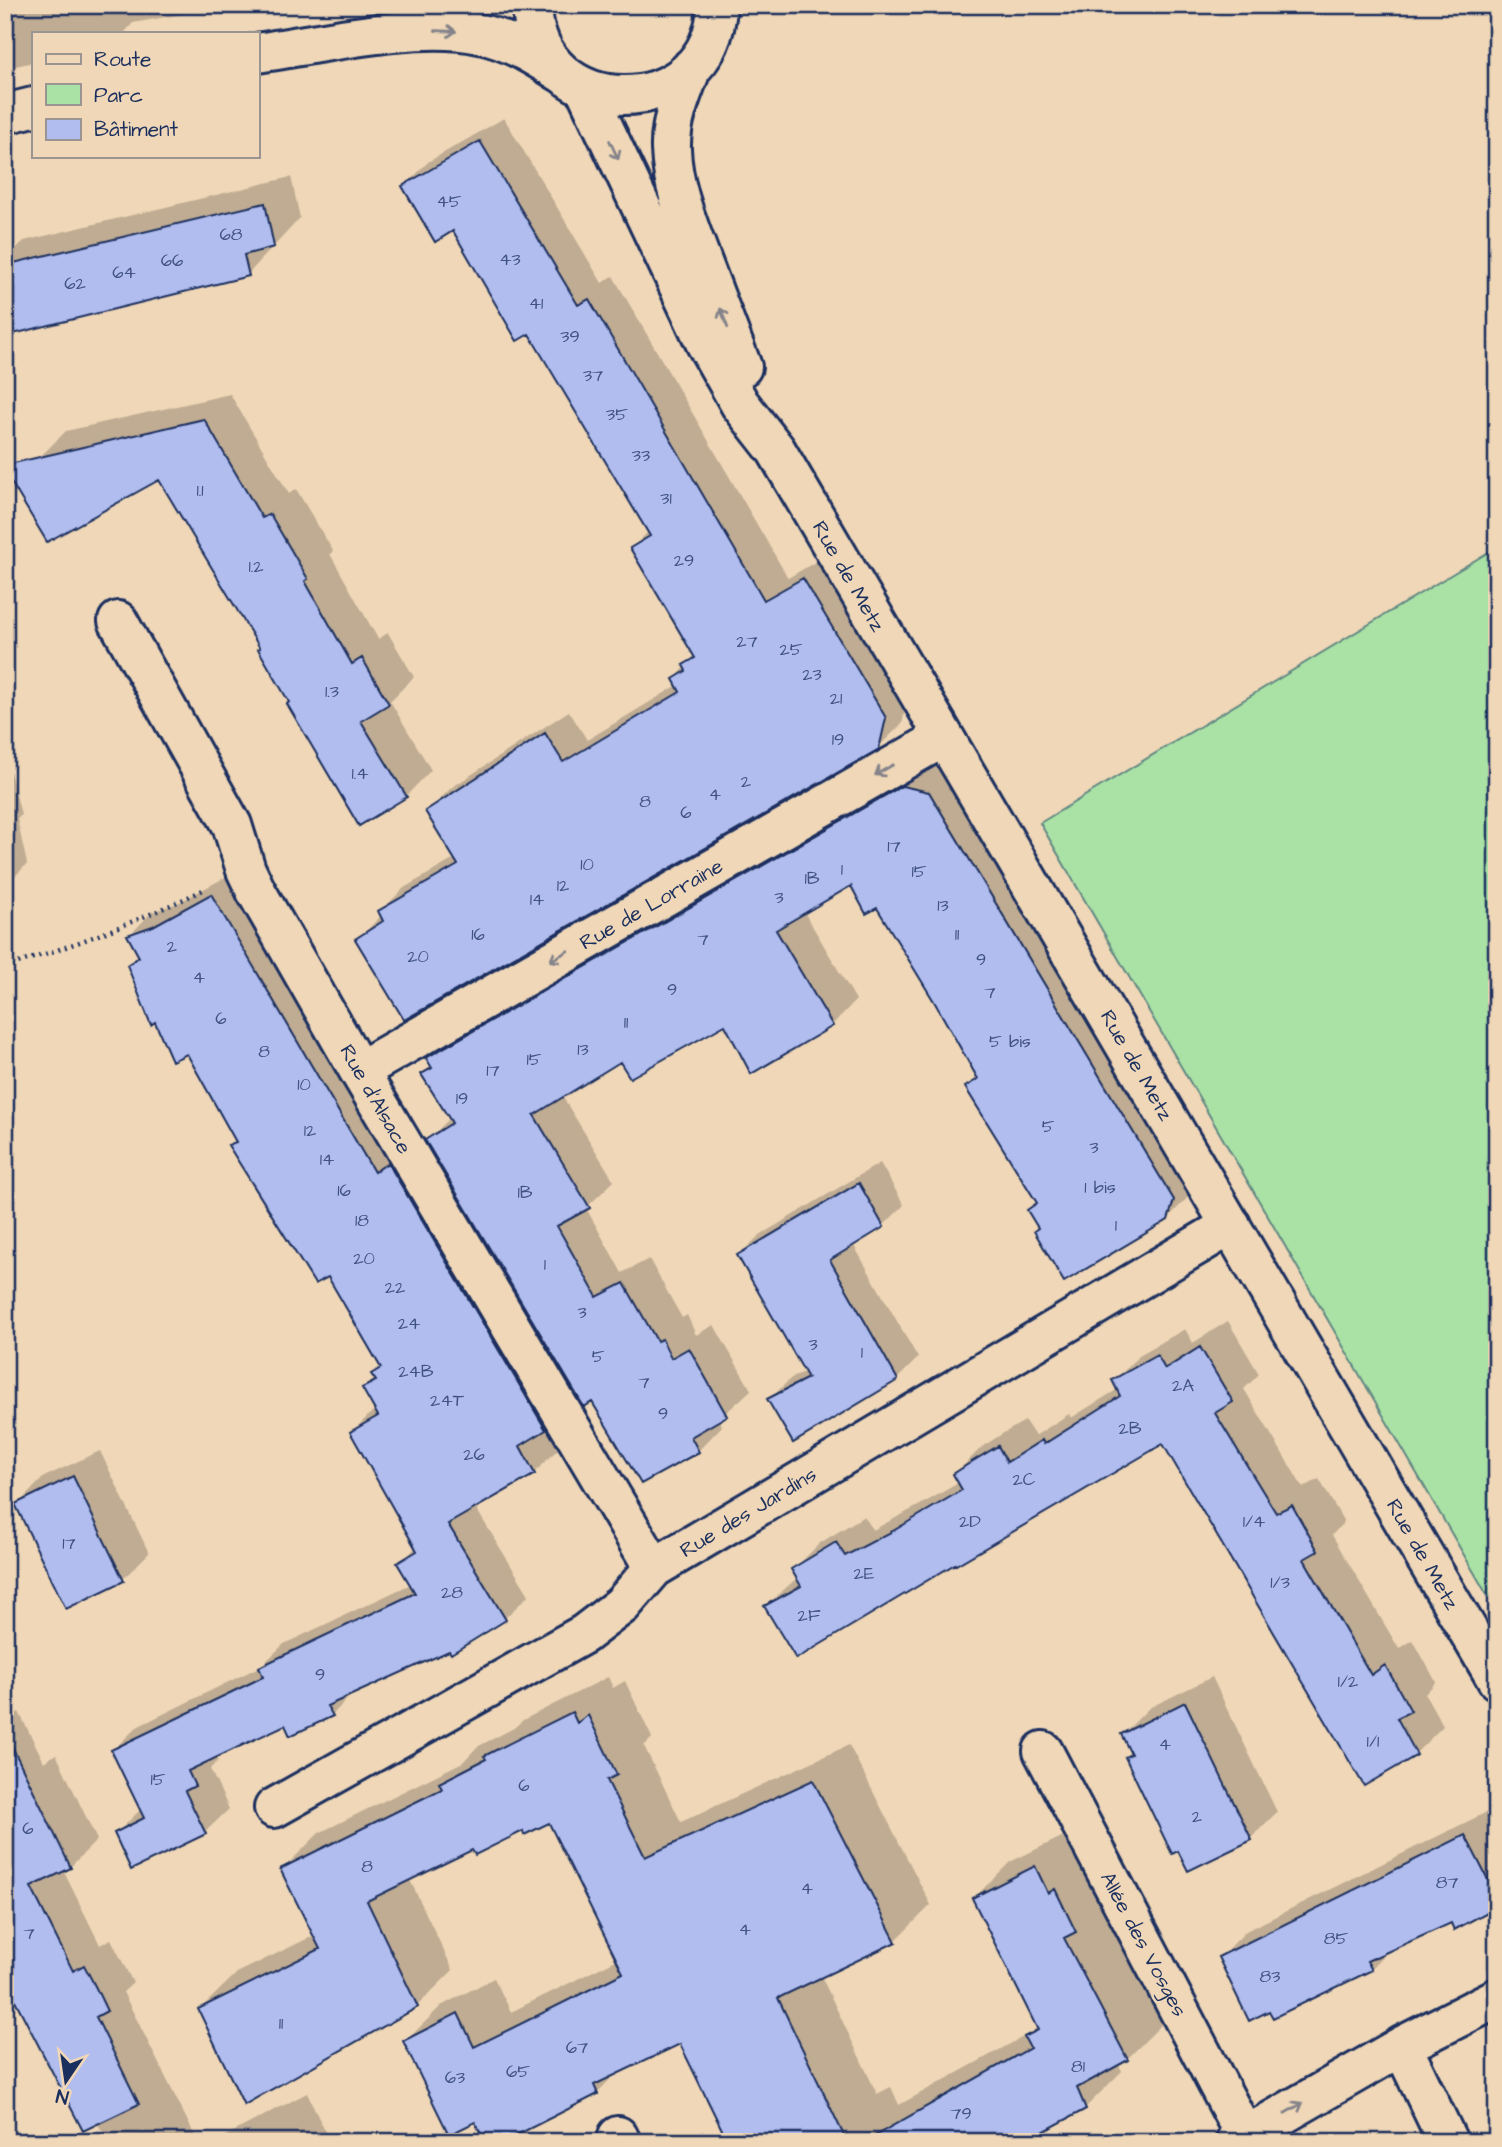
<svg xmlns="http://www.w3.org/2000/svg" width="1502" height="2147" font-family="'Architects Daughter',sans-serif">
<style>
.green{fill:#aae2a6;stroke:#628882;stroke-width:2}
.shadow{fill:#0003}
.building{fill:#b0bdee;stroke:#1b2f5e;stroke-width:2}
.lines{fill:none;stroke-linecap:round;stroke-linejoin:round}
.street-casing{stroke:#1b2f5e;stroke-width:44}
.path{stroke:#1b2f5e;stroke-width:4.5;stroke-dasharray:2 5;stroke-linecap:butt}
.street{stroke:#efd7b7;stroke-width:38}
.oneway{stroke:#85838a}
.labels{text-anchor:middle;stroke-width:5;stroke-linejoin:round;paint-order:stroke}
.number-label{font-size:18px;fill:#405282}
.street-label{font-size:21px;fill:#1b2f5e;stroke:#efd7b7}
</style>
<rect width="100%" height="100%" fill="#efd7b7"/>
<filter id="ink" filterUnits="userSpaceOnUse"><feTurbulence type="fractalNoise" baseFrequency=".0143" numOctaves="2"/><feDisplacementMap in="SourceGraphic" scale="14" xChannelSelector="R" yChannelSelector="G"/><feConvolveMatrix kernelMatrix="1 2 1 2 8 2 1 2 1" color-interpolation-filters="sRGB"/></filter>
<g filter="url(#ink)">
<path class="green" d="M1497 547V1612L1040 823Z"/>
<path class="shadow" d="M5 5H205L199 11 133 23 124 33H33V62L11 67 5 40Z
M504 118 602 283 613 276 788 578 827 555 909 693 902 724 877 748 357 940 382 915 380 912 404 888 456 858 427 812 451 788 569 711 587 740 678 685 675 679 695 655 632 548 649 531 529 332 454 229 405 186 428 162Z
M291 177 300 218 248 274 5 305V259L24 241Z
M230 394 289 494 296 489 333 551 330 554 378 639 388 633 414 677 390 701 431 770 406 796 291 702 262 647 160 477 40 457 66 431Z
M5 751 21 815 17 819 27 864 5 886Z
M928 762 954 768 1192 1193 1167 1219 1040 1228 1029 1210 1038 1201 968 1087 979 1076 877 906 852 884 804 912 856 1000 832 1025 726 1023 621 1060 562 1096 614 1181 586 1208 622 1273 649 1259 682 1318 687 1315 696 1335 714 1325 751 1390 719 1419 722 1426 698 1451 592 1400 428 1140 451 1117 424 1074 432 1065 428 1058 453 1033Z
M235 872 569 1405 546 1428 558 1449 534 1473 475 1507 529 1595 505 1618 452 1652 450 1648 356 1690 332 1715 286 1723 216 1756 218 1761 210 1769 229 1809 205 1832 116 1834 141 1809 113 1750 137 1727 261 1666 284 1644 411 1584 400 1564 416 1547 352 1432 376 1408 364 1389 375 1378 373 1374 382 1365 329 1274 231 1146 237 1140 188 1051 129 965 140 954 129 936 152 912 178 903Z
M880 1163 904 1205 883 1226 853 1244 918 1358 897 1379 769 1400 790 1379 806 1371 739 1255 760 1235Z
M1228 1321 1259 1374 1244 1389 1303 1488 1319 1479 1344 1522 1332 1535 1399 1649 1413 1640 1436 1682 1425 1694 1443 1726 1416 1753 1364 1784 1164 1442 766 1606 798 1577 793 1570 820 1543 864 1516 873 1530 922 1504 960 1482 955 1474 982 1447 1002 1434 1025 1421 1035 1436 1069 1414 1071 1418 1118 1389 1114 1381 1141 1354 1185 1329 1193 1343Z
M100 1451 149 1553 122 1580 18 1504 44 1477Z
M608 1677 613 1688 625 1681 652 1738 644 1746 681 1822 849 1745 931 1905 895 1941 821 1976 877 2094 891 2087 899 2105 1032 2032 1038 2026 974 1898 1010 1862 1072 1832 1111 1895 1101 1904 1163 2023 1127 2059 1118 2064 1122 2071 1085 2108 1037 2133 1028 2142H730L681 2042 618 2071 597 2093 479 2118 405 2042 441 2006 494 1978 511 2012 618 1959 550 1820 473 1848 409 1878 453 1970 417 2006 200 2009 237 1973 315 1935 283 1869 319 1833 463 1762 477 1747 514 1728 523 1720Z
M1212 1677 1277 1812 1251 1838 1179 1848 1127 1757 1132 1752 1123 1734 1149 1708Z
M5 1710 9 1718 19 1712 44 1762 56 1754 97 1840 70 1867 63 1870 100 1945 111 1939 133 1983 123 1992 198 2142H109L5 1975Z
M1491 1810 1497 1820V1905L1452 1921 1392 1947 1371 1969 1269 2008 1220 1958 1246 1931Z
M307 2093 330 2142H214Z"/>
<path class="building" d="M480 141 578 305 589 299 764 600 803 578 886 718 879 749 404 1020 355 939 383 921 378 911 458 865 425 811 545 733 563 762 680 692 673 679 686 671 683 665 695 658 630 548 650 536 529 334 517 341 453 231 435 242 402 186Z
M265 203 274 247 244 255 249 276 5 336V265Z
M204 419 262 518 270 514 308 579 305 581 352 664 362 658 389 704 361 721 407 797 359 826 287 704 289 702 258 649 260 648 159 480 47 542 5 472V465Z
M902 786 929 792 1174 1200 1168 1220 1064 1282 1034 1231 1038 1228 1027 1210 1037 1203 965 1087 978 1079 935 1003 877 908 866 914 851 886 776 930 833 1026 751 1074 725 1025 630 1078 620 1062 534 1115 590 1208 557 1226 597 1297 624 1283 657 1341 662 1339 671 1358 689 1348 727 1416 691 1437 699 1452 641 1484 592 1402 584 1407 425 1140 452 1123 421 1074 432 1068 426 1058Z
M211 894 374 1172 388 1163 546 1430 520 1446 535 1474 448 1524 506 1620 451 1654 449 1651 327 1706 333 1716 290 1736 285 1725 188 1771 195 1786 185 1791 206 1834 131 1870 114 1833 144 1818 111 1750 263 1677 259 1667 415 1593 397 1563 417 1551 350 1432 378 1416 362 1388 376 1381 371 1374 381 1368 328 1277 315 1284 228 1145 236 1142 187 1054 172 1061 155 1022 151 1025 127 965 139 957 127 935 153 926Z
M859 1183 884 1227 830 1260 898 1380 793 1443 767 1399 808 1378 737 1255Z
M1200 1347 1233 1402 1215 1413 1276 1513 1292 1505 1318 1551 1304 1559 1371 1675 1385 1665 1411 1711 1397 1718 1417 1755 1364 1786 1163 1444 956 1565 955 1564 796 1659 764 1606 801 1586 791 1569 836 1542 845 1556 893 1531 962 1490 953 1474 973 1461 998 1446 1007 1462 1042 1440 1044 1444 1120 1396 1112 1380 1157 1355 1165 1369Z
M73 1476 124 1581 66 1609 15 1504Z
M1185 1702 1252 1840 1188 1871 1178 1851 1172 1854 1125 1757 1131 1754 1121 1734Z
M572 1712 577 1723 588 1715 617 1775 607 1780 645 1857 813 1780 896 1942 778 1998 847 2142H728L680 2044 594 2085 598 2094 503 2142H485L475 2122 449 2135 403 2041 458 2013 474 2047 623 1973 549 1823 524 1835 523 1831 475 1855 472 1850 367 1901 418 2007 244 2105 198 2009 320 1949 280 1869 442 1789 439 1783 486 1759 484 1756Z
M5 1732 71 1868 31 1887 73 1971 84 1965 96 1988 107 2011 96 2017 139 2104 83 2131 5 1981Z
M1465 1835 1497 1897V1907L1454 1930 1451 1923 1367 1961 1372 1970 1273 2018 1269 2011 1249 2021 1218 1957Z
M1035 1866 1048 1893 1055 1889 1076 1932 1064 1938 1128 2060 1077 2088 1086 2109 1024 2142H864L1030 2048 1024 2037 1038 2030 972 1898Z"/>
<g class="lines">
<g class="street-casing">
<path id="street" d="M532 5C535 125 713 125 717 5
M257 53C320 44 419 20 480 34 510 40 536 57 562 73
M692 67C682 93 670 121 671 149 672 187 689 227 702 262 715 297 729 332 742 367
M585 88 706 344 740 404 776 450 1497 1680
M5 114 33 107
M118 621 232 825 246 870 256 891 359 1071 654 1568
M359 1071 944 737
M1043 1751 1245 2136
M274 1808 584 1634 622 1605 654 1568 1231 1225
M1402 2046 1448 2142
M618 2136 621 2142
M1235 2142 1402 2046 1497 1998"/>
</g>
<path class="path" d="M5 967C73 946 139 921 203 890"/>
<use href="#street" class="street"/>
</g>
<defs><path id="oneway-shaft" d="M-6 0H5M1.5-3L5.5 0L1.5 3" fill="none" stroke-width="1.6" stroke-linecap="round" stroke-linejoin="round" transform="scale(1.75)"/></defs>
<g class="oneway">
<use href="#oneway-shaft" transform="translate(446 31) rotate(2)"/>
<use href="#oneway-shaft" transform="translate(614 150) rotate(65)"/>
<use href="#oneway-shaft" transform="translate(724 318) rotate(-111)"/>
<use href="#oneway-shaft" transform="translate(884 770) rotate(150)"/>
<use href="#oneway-shaft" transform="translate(559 956) rotate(150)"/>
<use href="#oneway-shaft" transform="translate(1294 2108) rotate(-30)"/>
</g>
</g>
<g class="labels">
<g class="number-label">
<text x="449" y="207">45</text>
<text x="231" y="240">68</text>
<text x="510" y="265">43</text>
<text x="172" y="266">66</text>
<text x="124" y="278">64</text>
<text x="75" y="289">62</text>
<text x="536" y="309">41</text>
<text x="570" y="342">39</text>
<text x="593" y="381">37</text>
<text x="617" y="420">35</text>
<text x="641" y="461">33</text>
<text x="200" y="496">1.1</text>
<text x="666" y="504">31</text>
<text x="684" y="566">29</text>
<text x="256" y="572">1.2</text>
<text x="747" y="647">27</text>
<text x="791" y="655">25</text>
<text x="812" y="680">23</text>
<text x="332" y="697">1.3</text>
<text x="836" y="704">21</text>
<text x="838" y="745">19</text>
<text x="360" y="779">1.4</text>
<text x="746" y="787">2</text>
<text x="715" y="800">4</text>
<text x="645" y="807">8</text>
<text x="686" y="818">6</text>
<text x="894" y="852">17</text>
<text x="587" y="870">10</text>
<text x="842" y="875">1</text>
<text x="919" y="877">15</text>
<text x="812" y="884">1B</text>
<text x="563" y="891">12</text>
<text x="779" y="903">3</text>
<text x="537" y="905">14</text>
<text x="943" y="911">13</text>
<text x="478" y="940">16</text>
<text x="957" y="940">11</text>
<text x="703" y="945">7</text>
<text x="172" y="952">2</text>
<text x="418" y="962">20</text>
<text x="981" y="965">9</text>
<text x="199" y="983">4</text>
<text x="672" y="995">9</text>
<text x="990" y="998">7</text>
<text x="221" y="1024">6</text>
<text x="626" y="1028">11</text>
<text x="1010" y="1047">5 bis</text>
<text x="583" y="1055">13</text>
<text x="264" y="1057">8</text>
<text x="534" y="1065">15</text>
<text x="493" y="1076">17</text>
<text x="304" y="1090">10</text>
<text x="462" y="1104">19</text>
<text x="1048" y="1132">5</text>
<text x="310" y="1136">12</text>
<text x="1094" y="1153">3</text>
<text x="327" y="1165">14</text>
<text x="1100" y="1193">1 bis</text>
<text x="344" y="1196">16</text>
<text x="525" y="1198">1B</text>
<text x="362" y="1226">18</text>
<text x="1116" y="1231">1</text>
<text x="364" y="1264">20</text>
<text x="545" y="1270">1</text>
<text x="395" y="1293">22</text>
<text x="582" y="1318">3</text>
<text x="409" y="1329">24</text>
<text x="813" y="1350">3</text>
<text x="862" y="1358">1</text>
<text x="598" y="1362">5</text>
<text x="416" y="1377">24B</text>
<text x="644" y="1388">7</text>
<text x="1183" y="1391">2A</text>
<text x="447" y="1406">24T</text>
<text x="663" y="1419">9</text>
<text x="1130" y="1434">2B</text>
<text x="474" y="1460">26</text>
<text x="1024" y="1485">2C</text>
<text x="970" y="1527">2D</text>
<text x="1254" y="1527">1/4</text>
<text x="69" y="1549">17</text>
<text x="864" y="1579">2E</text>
<text x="1280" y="1588">1/3</text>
<text x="452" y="1598">28</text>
<text x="809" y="1621">2F</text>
<text x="320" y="1680">9</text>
<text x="1348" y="1687">1/2</text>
<text x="1373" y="1747">1/1</text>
<text x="1165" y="1750">4</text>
<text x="158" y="1785">15</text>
<text x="524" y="1791">6</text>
<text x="1197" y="1822">2</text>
<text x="28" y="1834">6</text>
<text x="367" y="1872">8</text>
<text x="1447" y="1888">87</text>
<text x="807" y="1894">4</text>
<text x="745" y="1935">4</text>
<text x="29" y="1939">7</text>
<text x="1336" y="1944">85</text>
<text x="1270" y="1982">83</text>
<text x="281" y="2029">11</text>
<text x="577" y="2053">67</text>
<text x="1078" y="2072">81</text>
<text x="518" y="2077">65</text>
<text x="455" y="2083">63</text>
<text x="961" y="2119">79</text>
</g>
<g class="street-label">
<text transform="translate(849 576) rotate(60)" y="7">Rue de Metz</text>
<text transform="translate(651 904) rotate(-30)" y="7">Rue de Lorraine</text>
<text transform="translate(1137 1065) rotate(60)" y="7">Rue de Metz</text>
<text transform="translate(376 1099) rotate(60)" y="7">Rue d'Alsace</text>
<text transform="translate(748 1512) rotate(-31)" y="7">Rue des Jardins</text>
<text transform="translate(1423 1554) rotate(60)" y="7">Rue de Metz</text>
<text transform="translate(1144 1944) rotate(62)" y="7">Allée des Vosges</text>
</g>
</g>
<rect width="1502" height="2147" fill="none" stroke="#efd7b7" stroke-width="28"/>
<rect x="14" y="14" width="1474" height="2119" fill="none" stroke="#1b2f5e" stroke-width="2.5" filter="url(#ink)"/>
<rect x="32" y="32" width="228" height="126" fill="#efd7b7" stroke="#9a9493" stroke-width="2"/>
<rect x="46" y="54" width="35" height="10" fill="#efd7b7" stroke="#9a9493" stroke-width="2"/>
<text x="94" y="66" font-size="21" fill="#1b2f5e">Route</text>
<rect x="46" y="84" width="35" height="21" fill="#aae2a6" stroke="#9a9493" stroke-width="2"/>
<text x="94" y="102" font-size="21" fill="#1b2f5e">Parc</text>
<rect x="46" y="119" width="35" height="21" fill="#b0bdee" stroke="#9a9493" stroke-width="2"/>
<text x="94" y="136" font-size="21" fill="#1b2f5e">Bâtiment</text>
<g transform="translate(66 2081) rotate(193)" stroke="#efd7b7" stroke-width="5" paint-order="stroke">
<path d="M0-5L12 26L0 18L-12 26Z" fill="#1b2f5e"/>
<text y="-10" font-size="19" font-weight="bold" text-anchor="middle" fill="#1b2f5e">N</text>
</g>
</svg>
